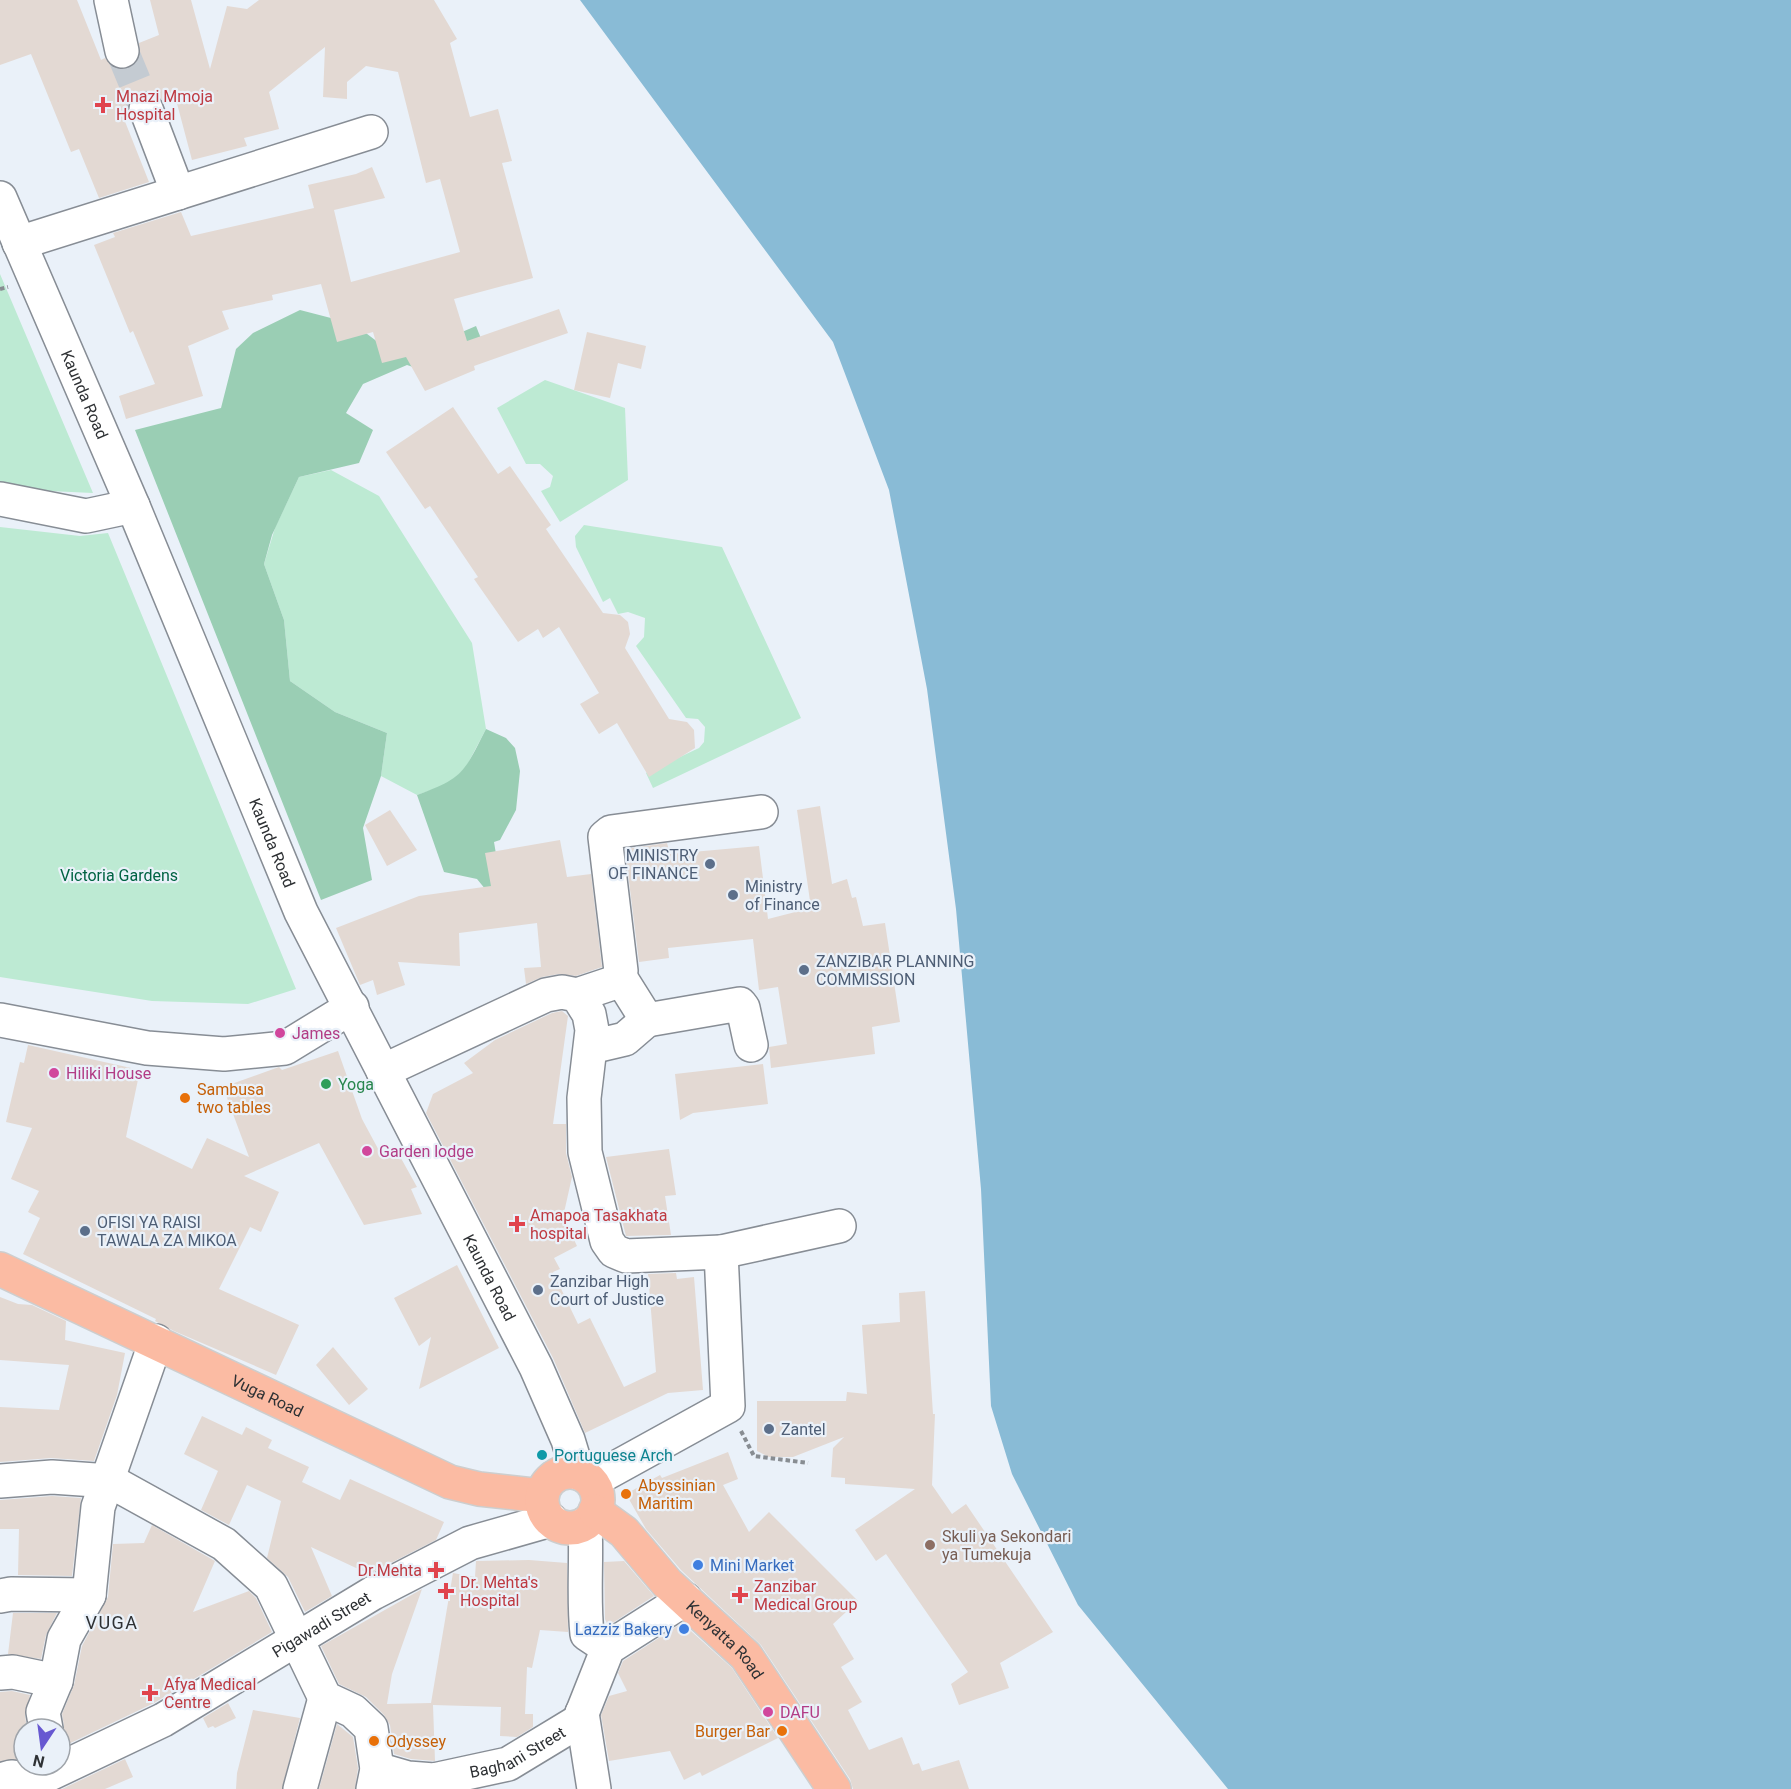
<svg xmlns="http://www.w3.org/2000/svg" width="1791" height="1789" font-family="Roboto,sans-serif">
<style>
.green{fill:#bdead3}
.forest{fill:#9aceb4}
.water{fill:#89bbd6}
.building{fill:#e3d9d3}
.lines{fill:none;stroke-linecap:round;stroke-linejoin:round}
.minor-tunnel{stroke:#c4cbd2;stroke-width:33;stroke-dasharray:33 16;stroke-linecap:butt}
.minor-casing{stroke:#878d95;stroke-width:36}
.major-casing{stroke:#cdcece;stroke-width:36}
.path{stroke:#888d92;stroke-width:4;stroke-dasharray:4.5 3;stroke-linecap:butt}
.minor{stroke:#fff;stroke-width:33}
.major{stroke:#fbbba3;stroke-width:33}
.health-dot{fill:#e0444e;stroke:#eaf1f9;stroke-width:2}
.service-dot{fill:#5c6f8a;stroke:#eaf1f9;stroke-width:2}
.hotel-dot{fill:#d1479c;stroke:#eaf1f9;stroke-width:2}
.leisure-dot{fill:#2e9e5b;stroke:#eaf1f9;stroke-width:2}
.food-dot{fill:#e8710a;stroke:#eaf1f9;stroke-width:2}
.culture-dot{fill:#0f9aa8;stroke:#eaf1f9;stroke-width:2}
.education-dot{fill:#8d6e63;stroke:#eaf1f9;stroke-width:2}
.shop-dot{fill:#3f7fe0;stroke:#eaf1f9;stroke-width:2}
.labels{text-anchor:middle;stroke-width:4.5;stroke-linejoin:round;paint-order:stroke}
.health-label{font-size:16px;fill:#be3a42;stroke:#eaf1f9;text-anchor:start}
.street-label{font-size:16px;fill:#2e3134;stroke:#eaf1f9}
.service-label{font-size:16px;fill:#4e5e75;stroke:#eaf1f9;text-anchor:start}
.park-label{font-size:16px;fill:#016343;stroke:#eaf1f9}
.hotel-label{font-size:16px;fill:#b23c85;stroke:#eaf1f9;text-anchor:start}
.leisure-label{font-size:16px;fill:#27864d;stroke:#eaf1f9;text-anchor:start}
.food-label{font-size:16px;fill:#c56008;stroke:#eaf1f9;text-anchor:start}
.culture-label{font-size:16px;fill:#0d838f;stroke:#eaf1f9;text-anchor:start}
.education-label{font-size:16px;fill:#785e54;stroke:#eaf1f9;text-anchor:start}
.shop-label{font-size:16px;fill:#366cbe;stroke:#eaf1f9;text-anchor:start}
.neighbourhood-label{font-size:18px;letter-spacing:1.5px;fill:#2e3134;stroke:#eaf1f9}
</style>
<rect width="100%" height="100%" fill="#eaf1f9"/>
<path class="green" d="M0 274 93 493 27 490 0 482Z
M545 380 625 408 628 480 560 522 541 491 550 487 553 476 540 464H526L497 408Z
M331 470 379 496 472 643 486 729 466 767 449 784 417 795 381 776 387 733 335 712 290 681 284 620 264 564 275 528 299 477Z
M584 525 722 547 801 718 653 788 646 773 699 748 704 742 705 727 698 719 686 718 636 646 644 637 645 618 628 612 618 614 610 598 603 602 576 547 575 536Z
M0 527 80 536 108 533 296 989 248 1004 152 1001 0 977Z"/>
<path class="forest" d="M300 310 354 324 383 346 434 344 476 326 482 341 437 375 407 365 363 384 346 413 373 430 359 463 299 477 272 535 264 564 284 620 290 681 335 712 387 733 381 776 363 828 372 880 321 900 135 430 221 408 236 349 253 333Z
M486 729 506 738 515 748 520 771 516 810 500 840 494 842 497 860 495 901 477 879 444 872 417 795C464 778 464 772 486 729Z"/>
<path class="water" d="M580 0H1791V1789H1228L1078 1605 1012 1474 991 1406 981 1189 956 909 927 689 889 490 833 342Z"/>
<path class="building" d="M0 0H77L101 60 105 58 116 69H125L134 65 140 57 139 43 159 35 150 0H191L210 69 227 6 247 9 259 0H434L457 39 450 43 470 117 498 109 512 161 502 163 533 278 454 299 467 341 559 309 568 333 474 366 475 370 425 391 406 357 382 363 373 332 337 342 321 284 272 295 273 300 222 311 229 329 188 346 203 396 126 419 119 396 155 384 133 331 130 333 94 245 115 237 113 233 181 212 191 236 314 208 308 185 356 174 372 167 385 198 334 210 351 282 460 252 440 179 426 183 398 72 366 66 347 82V99L323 97 325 47 269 92 279 129 244 138 247 146 192 160 175 96 163 101 157 94 150 91 139 92 131 98 127 107 129 117 124 119 149 182 99 198 79 149 71 152 31 54 0 65Z
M587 332 646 346 641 369 618 363 610 398 574 390Z
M453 407 498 474 510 466 551 525 546 529 603 613 620 615 628 622 630 634 625 648 669 719 687 722 694 730 695 748 649 777 617 723 599 734 580 704 599 693 559 627 543 638 538 629 518 642 474 579 478 577 430 506 425 509 386 452Z
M820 806 832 884 847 879 852 898 856 897 863 926 885 923 900 1022 872 1027 875 1054 771 1068 769 1047 787 1044 778 987 759 990 753 939 668 948 669 958 639 962 625 849 667 843 670 854 759 846 768 919 811 908 797 810Z
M390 810 417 850 387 866 365 825Z
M560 840 567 877 591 874 602 967 576 976 559 974 542 977 526 984 524 968 541 967 537 923 459 933 460 966 398 962 405 985 377 995 373 980 360 985 336 928 419 896 491 886 485 853Z
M562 1011 568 1016 553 1124H566V1153L572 1177 563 1217 577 1246 554 1258 560 1269 553 1272 578 1324 590 1318 624 1387 656 1372 648 1274 676 1273 677 1279 694 1277 703 1390 668 1393 585 1433 553 1358 426 1113 433 1094 473 1073 464 1063 495 1040 552 1013Z
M28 1045 140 1070 126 1137 192 1169 207 1138 249 1157 223 1087 279 1067 282 1070 338 1051 362 1119 383 1158 397 1151 417 1187 411 1189 422 1214 364 1225 319 1143 244 1176 279 1192 261 1232 250 1227 219 1289 299 1325 276 1375 174 1331 155 1321 156 1319 23 1254 40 1218 28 1212 39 1191 11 1179 32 1128 6 1122 20 1062 24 1063Z
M763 1064 768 1104 693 1113 680 1120 675 1074Z
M669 1149 676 1195 665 1196 671 1235 626 1236 606 1157Z
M457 1265 499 1348 419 1389 431 1337 419 1346 394 1298Z
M925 1291 933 1414H935L932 1485 952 1514 966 1504 1053 1632 1000 1663 1009 1688 959 1705 951 1684 968 1672 886 1554 876 1561 855 1530 915 1489 845 1484V1478L831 1477 833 1448 844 1437 793 1457H769L757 1451V1401H846L847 1392 867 1394 862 1325 900 1322 899 1293Z
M0 1297 18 1304 32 1305 66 1321 65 1340 125 1353 117 1395 94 1461 51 1458 0 1462V1407L59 1410 69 1365 0 1360Z
M333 1347 368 1389 349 1405 316 1365Z
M202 1416 242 1435 246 1427 272 1440 268 1448 309 1467 302 1482 340 1500 350 1479 444 1522 436 1540 369 1574 311 1547 332 1596 305 1612 288 1577 267 1558 281 1501 247 1485 229 1525 201 1510 218 1471 184 1454Z
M728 1452 738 1479 723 1485 749 1532 769 1512 858 1601 833 1624 854 1659 841 1667 862 1702 848 1710 869 1750 902 1737 913 1765 919 1763 922 1771 959 1760 969 1789H853L850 1779 761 1645 681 1570 646 1529 626 1494 660 1475 662 1478Z
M52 1496 81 1498 72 1576 18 1575 19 1529H0V1500Z
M152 1525 215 1561 193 1612 249 1591 256 1598 272 1632 154 1703 60 1748 64 1726 62 1714 74 1685 82 1646 108 1597 113 1544 144 1543Z
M529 1560 567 1563 568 1632 540 1630 532 1668 527 1667 525 1714H533V1727L517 1737 500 1736 501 1707 433 1705 435 1761 411 1759 394 1754 390 1725 384 1715 366 1697 339 1684 321 1646 422 1589 392 1674 387 1704 431 1703 453 1573 475 1577 476 1561Z
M624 1561 654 1596 608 1626 605 1619 604 1562Z
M13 1613H57L46 1635 41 1659 8 1654Z
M682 1623 732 1668 778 1738 702 1776 700 1772 684 1780 670 1751 609 1761 601 1715 609 1696 627 1691 618 1673 623 1661Z
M12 1691 30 1695 25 1715 27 1729H24V1760L0 1761V1692Z
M228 1703 236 1718 215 1728 213 1726 208 1728 203 1718Z
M253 1710 300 1718 282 1789H236L237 1773Z
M337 1724 353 1737 358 1768 355 1789H319Z
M125 1759 133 1777 105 1789H62Z"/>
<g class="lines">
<path class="minor-tunnel" d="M122 51 146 109"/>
<g class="minor-casing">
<g id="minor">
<path d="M111 0 122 51"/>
<path d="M146 109 178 193"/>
<path id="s1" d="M0 198 133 506 301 912 536 1367 568 1440 578 1473"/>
<path d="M19 243 371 132"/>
<path d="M0 499 86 516 133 506"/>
<path d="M620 977 647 1020 740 1004 743 1008 751 1045"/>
<path d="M577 995 616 982 621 971 605 837 611 832 761 812"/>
<path d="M0 1020 147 1048 224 1054 285 1048 352 1007"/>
<path d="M591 1047 625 1039 647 1020"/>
<path d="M383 1071 546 995 562 992 577 995 589 1014 592 1030 584 1098 585 1152 607 1241 614 1251 626 1256 721 1252 728 1406 592 1481"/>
<path d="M721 1252 839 1226"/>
<path d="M0 1481 52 1477 110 1481 224 1544 271 1586 325 1698 353 1711 371 1728 377 1769 373 1789"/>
<path d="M585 1524C587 1561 583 1597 587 1634L608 1648"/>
<path d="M0 1596 11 1594 89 1595"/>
<path d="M0 1673 13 1672 56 1681"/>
<path d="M582 1713 594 1789"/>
<path d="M46 1729 43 1712 56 1681 64 1639 89 1595 98 1507 156 1341"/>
<path id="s2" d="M377 1769 408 1778 434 1780 508 1764 579 1721 608 1648 685 1599"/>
<path id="s3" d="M0 1780 11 1777 37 1780 163 1720 373 1593 470 1543 551 1520"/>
<path d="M300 1789 325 1698"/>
</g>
</g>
<g class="major-casing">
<g id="major">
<path id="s4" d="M0 1269 450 1482 479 1489 542 1496"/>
<circle cx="570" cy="1500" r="28"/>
<path id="s5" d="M595 1511 624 1532 667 1583 746 1656 834 1789"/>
</g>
</g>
<path class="path" d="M0 289 8 287
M741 1431 754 1456 808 1463"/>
<use href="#minor" class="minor"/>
<use href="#major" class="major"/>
</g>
<g class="health-dot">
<path d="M100 96h6v6h6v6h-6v6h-6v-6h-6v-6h6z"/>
<path d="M514 1215h6v6h6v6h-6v6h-6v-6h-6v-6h6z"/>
<path d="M433 1561h6v6h6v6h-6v6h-6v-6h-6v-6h6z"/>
<path d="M443 1582h6v6h6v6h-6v6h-6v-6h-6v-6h6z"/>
<path d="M737 1586h6v6h6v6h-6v6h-6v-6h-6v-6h6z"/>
<path d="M147 1684h6v6h6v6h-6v6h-6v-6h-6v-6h6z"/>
</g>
<g class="service-dot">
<circle cx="710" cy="864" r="6"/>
<circle cx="733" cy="895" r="6"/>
<circle cx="804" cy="970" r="6"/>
<circle cx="85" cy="1231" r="6"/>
<circle cx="538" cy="1290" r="6"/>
<circle cx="769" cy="1429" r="6"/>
</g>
<g class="hotel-dot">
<circle cx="280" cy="1033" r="6"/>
<circle cx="54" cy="1073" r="6"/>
<circle cx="367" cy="1151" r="6"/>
<circle cx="768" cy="1712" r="6"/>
</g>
<circle class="leisure-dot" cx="326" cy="1084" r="6"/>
<g class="food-dot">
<circle cx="185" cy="1098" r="6"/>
<circle cx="626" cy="1494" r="6"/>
<circle cx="782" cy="1731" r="6"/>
<circle cx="374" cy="1741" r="6"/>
</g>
<circle class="culture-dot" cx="542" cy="1455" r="6"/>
<circle class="education-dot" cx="930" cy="1545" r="6"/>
<g class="shop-dot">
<circle cx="698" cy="1565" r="6"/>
<circle cx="684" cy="1629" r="6"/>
</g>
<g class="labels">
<g class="health-label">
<text x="116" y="102">Mnazi Mmoja<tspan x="116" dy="18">Hospital</tspan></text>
<text x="530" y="1221">Amapoa Tasakhata<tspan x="530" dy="18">hospital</tspan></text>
<text x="422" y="1576" text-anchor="end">Dr.Mehta</text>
<text x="460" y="1588">Dr. Mehta's<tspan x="460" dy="18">Hospital</tspan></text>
<text x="754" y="1592">Zanzibar<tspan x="754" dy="18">Medical Group</tspan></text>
<text x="164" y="1690">Afya Medical<tspan x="164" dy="18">Centre</tspan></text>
</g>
<g class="street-label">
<text dy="6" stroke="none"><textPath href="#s1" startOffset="214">Kaunda Road</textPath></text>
<text dy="6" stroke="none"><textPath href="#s1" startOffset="700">Kaunda Road</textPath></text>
<text dy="6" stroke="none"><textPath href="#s1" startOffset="1186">Kaunda Road</textPath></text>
<text dy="6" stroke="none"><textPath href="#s4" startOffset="296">Vuga Road</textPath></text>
<text dy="6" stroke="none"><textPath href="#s3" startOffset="362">Pigawadi Street</textPath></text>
<text dy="6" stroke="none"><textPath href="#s5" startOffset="184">Kenyatta Road</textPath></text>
<text dy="6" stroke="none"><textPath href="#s2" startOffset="147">Baghani Street</textPath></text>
</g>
<g class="service-label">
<text x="698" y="861" text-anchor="end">MINISTRY<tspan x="698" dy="18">OF FINANCE</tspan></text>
<text x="745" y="892">Ministry<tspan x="745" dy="18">of Finance</tspan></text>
<text x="816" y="967">ZANZIBAR PLANNING<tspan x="816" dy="18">COMMISSION</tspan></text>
<text x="97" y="1228">OFISI YA RAISI<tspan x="97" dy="18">TAWALA ZA MIKOA</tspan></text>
<text x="550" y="1287">Zanzibar High<tspan x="550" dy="18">Court of Justice</tspan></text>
<text x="781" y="1435">Zantel</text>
</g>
<g class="park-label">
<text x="119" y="881">Victoria Gardens</text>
</g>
<g class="hotel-label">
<text x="292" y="1039">James</text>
<text x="66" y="1079">Hiliki House</text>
<text x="379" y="1157">Garden lodge</text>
<text x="780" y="1718">DAFU</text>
</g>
<g class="leisure-label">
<text x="338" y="1090">Yoga</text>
</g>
<g class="food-label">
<text x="197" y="1095">Sambusa<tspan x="197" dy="18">two tables</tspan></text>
<text x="638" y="1491">Abyssinian<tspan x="638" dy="18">Maritim</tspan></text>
<text x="770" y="1737" text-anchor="end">Burger Bar</text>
<text x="386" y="1747">Odyssey</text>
</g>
<g class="culture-label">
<text x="554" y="1461">Portuguese Arch</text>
</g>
<g class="education-label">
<text x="942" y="1542">Skuli ya Sekondari<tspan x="942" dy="18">ya Tumekuja</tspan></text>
</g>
<g class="shop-label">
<text x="710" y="1571">Mini Market</text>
<text x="672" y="1635" text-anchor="end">Lazziz Bakery</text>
</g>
<g class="neighbourhood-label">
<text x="112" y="1629">VUGA</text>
</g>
</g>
<g transform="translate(42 1747) rotate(193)"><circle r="28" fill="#eaf1f9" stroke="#9fa4aa" stroke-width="1.5"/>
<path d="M0-4.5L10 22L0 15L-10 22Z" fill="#6758d1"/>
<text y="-9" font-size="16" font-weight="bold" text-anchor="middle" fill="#2e3134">N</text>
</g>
</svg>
